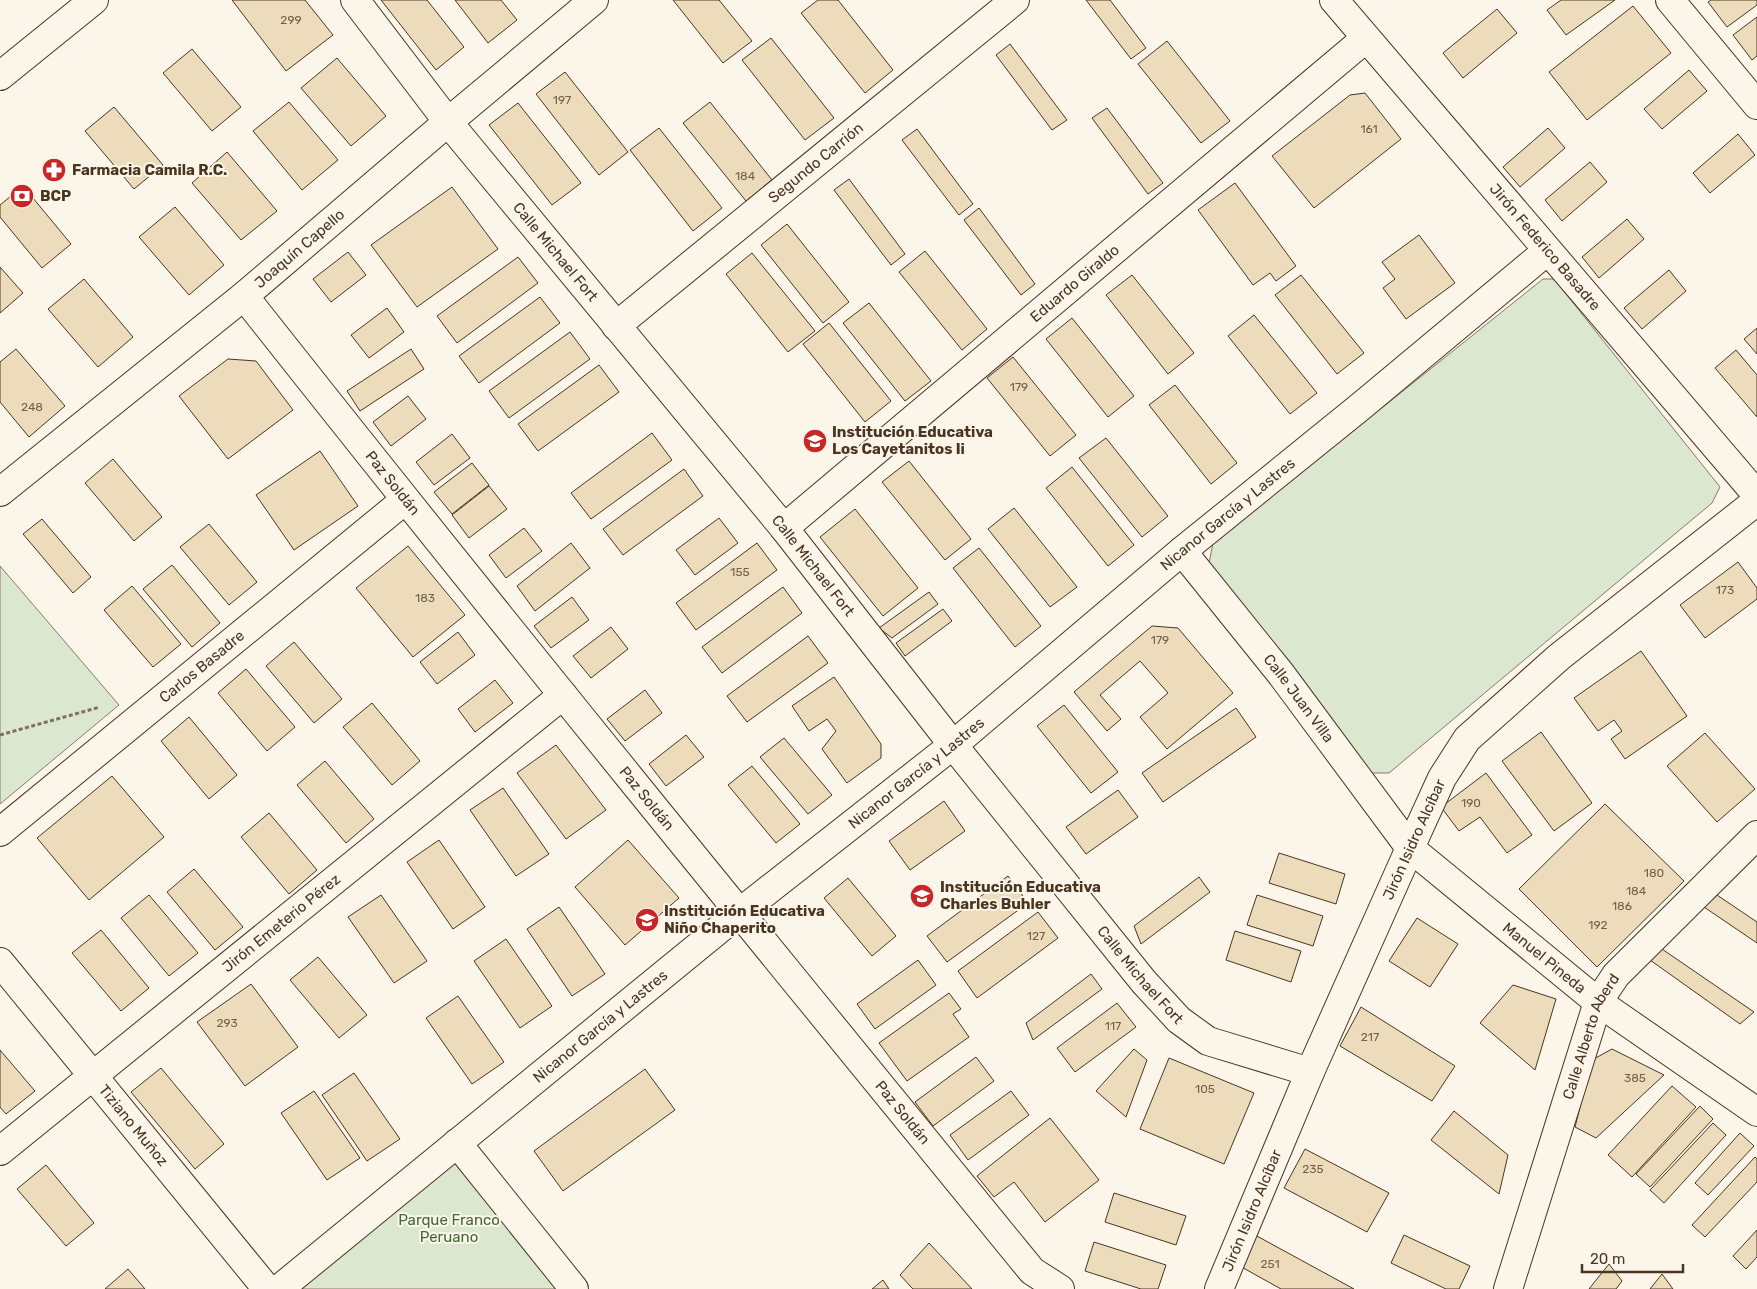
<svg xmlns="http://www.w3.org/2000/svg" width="1757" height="1289" font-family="Rubik,sans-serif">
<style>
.green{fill:#dce7d0;stroke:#887966}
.building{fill:#ecdcbc;stroke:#4a3520}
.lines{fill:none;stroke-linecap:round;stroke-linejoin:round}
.minor-casing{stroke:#4a3520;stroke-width:30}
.major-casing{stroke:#4a3520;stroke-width:30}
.path{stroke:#7f6f5c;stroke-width:3;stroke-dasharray:4 2.5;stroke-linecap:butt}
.minor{stroke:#fbf6e9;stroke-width:28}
.major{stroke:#fbf6e9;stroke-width:28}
.labels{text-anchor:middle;stroke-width:4;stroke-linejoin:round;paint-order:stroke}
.number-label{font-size:12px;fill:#725f47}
.street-label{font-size:15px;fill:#4a3520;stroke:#fbf6e9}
.poi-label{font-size:15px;font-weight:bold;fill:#4a3520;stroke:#fbf6e9;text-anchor:start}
.park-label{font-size:15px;fill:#436837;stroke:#fbf6e9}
</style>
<rect width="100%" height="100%" fill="#fbf6e9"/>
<path class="green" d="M1543 279H1554L1720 487 1712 503 1389 773H1371L1208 568 1213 543Z
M0 566 119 705 0 804Z
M457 1143 574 1289H279Z"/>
<path class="building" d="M232 0H305L333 35 286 71Z
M381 0H427L464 47 436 70Z
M455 0H501L517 20 488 43Z
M673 0H719L752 41 723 63Z
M818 0H838L893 70 865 93 801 13Z
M1086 0H1110L1146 48 1131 59Z
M1561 0H1615L1566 35 1547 10Z
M1711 0H1757V5L1727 27 1708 2Z
M1633 6 1671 53 1587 120 1549 72Z
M1497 9 1517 33 1463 78 1443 53Z
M1757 17V56L1752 60 1733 35Z
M771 38 834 118 805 140 742 60Z
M1167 41 1230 121 1201 143 1138 64Z
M1010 44 1067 120 1052 130 996 55Z
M192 49 241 107 212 131 163 73Z
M337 58 386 116 351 146 301 88Z
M1689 70 1707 91 1662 129 1644 109Z
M565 72 628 152 599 175 536 94Z
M1365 93 1401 139 1314 208 1272 156 1350 95Z
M289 102 338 160 302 190 253 131Z
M710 102 772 180 746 201 683 123Z
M518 103 581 183 552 205 489 125Z
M114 107 163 165 134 189 85 131Z
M1107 108 1163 183 1148 194 1092 118Z
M659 128 722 208 693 231 630 150Z
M1548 128 1565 148 1520 187 1503 167Z
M917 129 973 204 959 215 902 140Z
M1738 134 1755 155 1710 193 1693 173Z
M227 152 277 211 241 240 192 183Z
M1590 162 1607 182 1562 221 1545 200Z
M849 179 905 254 891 265 834 190Z
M1235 183 1296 266 1276 281 1270 273 1253 285 1198 210Z
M23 186 71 244 42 268 0 217V205Z
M452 187 498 249 417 307 371 245Z
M175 207 224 265 189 295 139 237Z
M979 208 1035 284 1021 295 964 220Z
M1627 219 1644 239 1599 278 1582 257Z
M787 224 849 302 823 323 761 245Z
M1419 235 1455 283 1406 319 1383 288 1395 279 1382 262Z
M925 251 987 329 962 350 899 272Z
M348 252 366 275 331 302 313 279Z
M752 253 815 331 788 352 726 274Z
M518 257 538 283 457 343 437 316Z
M0 267 23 293 0 313Z
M1669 270 1686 291 1642 329 1624 308Z
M1132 275 1194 353 1168 374 1106 295Z
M1301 275 1364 353 1337 374 1275 295Z
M84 279 133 337 98 367 48 309Z
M540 297 560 323 479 383 459 356Z
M869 303 931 381 905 401 843 323Z
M387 308 404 332 369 358 351 335Z
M1254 315 1317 393 1290 414 1228 336Z
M1072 318 1134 396 1108 417 1046 339Z
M829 323 891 401 865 422 803 344Z
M1757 328V354L1744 339Z
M570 332 590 359 509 418 489 391Z
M16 349 65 406 29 437 0 402V362Z
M411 349 424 369 360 411 347 391Z
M1736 350 1757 375V417L1715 368Z
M1013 357 1076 435 1050 456 987 378Z
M228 359 256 361 293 410 228 459 179 396Z
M599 365 619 392 538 451 518 424Z
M1175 385 1237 463 1211 484 1149 405Z
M408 396 426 419 391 446 373 422Z
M652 433 672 460 591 519 571 493Z
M452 434 470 458 434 485 416 462Z
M1106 438 1168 516 1142 537 1079 458Z
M320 451 358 506 294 550 256 495Z
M113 459 162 517 134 541 85 483Z
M909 461 971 539 945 560 882 482Z
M472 463 489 485 452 514 434 492Z
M1072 467 1134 545 1108 566 1046 488Z
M684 469 703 496 623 555 603 529Z
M489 486 507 509 469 538 452 515Z
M1014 508 1077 587 1050 607 988 529Z
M855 509 918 588 883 616 820 537Z
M719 518 738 543 695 575 676 550Z
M42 519 91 577 73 593 23 534Z
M209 524 257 582 229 605 180 547Z
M524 528 542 551 506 578 489 555Z
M571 543 590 568 535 611 517 586Z
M757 543 777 570 696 630 676 603Z
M408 546 465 615 413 657 356 588Z
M979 548 1041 626 1015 647 953 568Z
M1738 562 1757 588V599L1705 638 1680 605Z
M172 565 220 623 192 647 143 589Z
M132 586 181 644 153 667 104 610Z
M783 587 802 613 722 673 702 647Z
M929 592 938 604 892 638 879 628Z
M572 597 589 620 551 648 534 626Z
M943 609 952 621 905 656 896 643Z
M1152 626 1178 628 1233 693 1167 749 1140 717 1168 693 1140 661 1100 695 1121 719 1107 731 1074 692Z
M611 627 628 649 591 678 573 656Z
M458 632 475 655 437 684 420 662Z
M808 636 828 663 747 722 727 696Z
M294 642 342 699 314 723 266 666Z
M1641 651 1687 716 1625 759 1611 739 1622 731 1614 720 1598 731 1574 698Z
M246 669 295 727 267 751 218 693Z
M834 677 881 744V758L847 783 822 749 836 731 827 719 809 731 792 706Z
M495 680 513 703 475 732 458 709Z
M645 690 662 713 625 741 607 719Z
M372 703 420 761 392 785 343 727Z
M1064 705 1118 772 1091 793 1037 726Z
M1236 708 1256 737 1163 802 1142 773Z
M189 717 237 775 209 799 161 741Z
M1541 732 1592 803 1554 831 1502 761Z
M1705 733 1755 789 1717 822 1667 766Z
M686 735 704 757 666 786 649 764Z
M784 738 832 795 808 814 760 757Z
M556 745 606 810 566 839 517 773Z
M325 761 374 819 346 843 297 785Z
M752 766 800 824 776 843 728 785Z
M1486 773 1532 835 1507 853 1480 817 1459 831 1441 807Z
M112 776 164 837 89 900 37 838Z
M503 788 549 854 516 876 470 810Z
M1118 790 1138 817 1086 854 1066 827Z
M944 801 965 831 910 870 889 841Z
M1605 804 1684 881 1597 967 1519 889Z
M269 813 317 870 289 894 241 837Z
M439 840 485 907 453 929 407 862Z
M628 840 679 898 625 945 575 887Z
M1279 853 1345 874 1336 904 1269 883Z
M194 869 243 927 215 950 167 892Z
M1008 876 1028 903 947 962 927 936Z
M1199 877 1210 892 1141 944 1134 926Z
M848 878 896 936 872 956 824 898Z
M1711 891 1757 922V943L1701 905Z
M149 895 198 953 169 976 121 918Z
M381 895 427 961 394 983 348 917Z
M1257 895 1323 916 1313 946 1247 925Z
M559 907 605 974 572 996 527 929Z
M1038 912 1058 938 977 998 958 971Z
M1417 918 1458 944 1430 987 1389 961Z
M101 930 149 988 121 1011 72 953Z
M1235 931 1301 951 1291 982 1226 960Z
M506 939 552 1006 520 1028 474 961Z
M1659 947 1754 1012 1740 1024 1650 960Z
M318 957 367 1015 339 1038 290 980Z
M918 960 936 985 875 1029 857 1004Z
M1091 974 1102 989 1033 1040 1026 1023Z
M251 984 298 1047 245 1086 197 1022Z
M1513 985 1556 999 1535 1070 1480 1023Z
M949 993 961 1009 953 1014 969 1037 907 1081 879 1043Z
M458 996 504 1062 472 1084 426 1018Z
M1117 1003 1136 1027 1075 1072 1057 1048Z
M1361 1007 1455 1066 1432 1101 1340 1046Z
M1134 1049 1147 1060 1126 1117 1096 1091Z
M1612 1049 1664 1075 1596 1138 1575 1127 1592 1060Z
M0 1050 35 1091 6 1114 0 1107Z
M976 1057 994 1081 933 1126 915 1102Z
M1169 1058 1254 1093 1224 1164 1140 1129Z
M161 1068 224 1144 195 1169 131 1092Z
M645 1069 675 1110 563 1191 534 1151Z
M354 1073 400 1139 367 1161 322 1095Z
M1672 1086 1696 1107 1632 1177 1608 1155Z
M314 1091 360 1158 327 1180 281 1113Z
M1011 1091 1029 1115 968 1160 950 1135Z
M1700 1106 1713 1119 1650 1187 1636 1174Z
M1454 1111 1508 1155 1499 1194 1431 1140Z
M1050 1118 1099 1180 1045 1222 1014 1182 994 1197 977 1176Z
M1713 1123 1726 1135 1664 1203 1650 1190Z
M1740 1133 1754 1146 1708 1195 1695 1183Z
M1305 1149 1389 1193 1367 1232 1284 1188Z
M1755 1157 1757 1159V1182L1705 1237 1692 1225Z
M46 1165 94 1223 66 1246 17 1189Z
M1114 1193 1186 1216 1176 1245 1105 1222Z
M1757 1230V1257L1746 1269 1733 1256Z
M1255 1235 1354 1289H1281L1238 1265Z
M1404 1235 1470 1266 1459 1289H1446L1391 1263Z
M1094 1242 1166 1265 1158 1289H1141L1085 1271Z
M929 1243 972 1289H913L900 1275Z
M1609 1264 1622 1281 1616 1289H1589Z
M128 1269 145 1289H105Z
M1662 1274 1673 1289H1650Z
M883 1280 889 1289H872Z"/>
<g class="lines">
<g class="minor-casing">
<g id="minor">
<path id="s1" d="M355 0 448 122 784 528 953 745 1144 982 1179 1020 1208 1041 1310 1072"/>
<path id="s2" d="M1334 0 1757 495"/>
<path d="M1670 0 1757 105"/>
<path id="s3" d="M244 296C503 624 768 948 1032 1271L1060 1289"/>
<path id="s4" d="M616 326 1015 0"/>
<path id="s5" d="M0 492 244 296 448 122 594 0"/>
<path id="s6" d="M784 528 1365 39"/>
<path id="s7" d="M1182 551 1281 674 1410 848 1598 1002 1757 1112"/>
<path id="s8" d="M0 832 405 500"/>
<path id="s9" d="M0 962 267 1289"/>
<path d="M457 1143 574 1289"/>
<path id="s10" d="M0 1151 563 695"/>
<path id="s11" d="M279 1289 739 913 953 745 1182 551 1360 407 1547 251"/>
<path id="s12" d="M1219 1289 1310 1072 1410 848 1442 778 1467 739 1559 657 1757 501"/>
<path id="s13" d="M1508 1289 1598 1002 1616 975 1757 835"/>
</g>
</g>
<g class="major-casing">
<path id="major" d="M0 76 94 0"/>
</g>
<path class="path" d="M0 735 100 707"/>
<use href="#minor" class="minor"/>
<use href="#major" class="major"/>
</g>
<defs>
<g id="pharmacy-disc" transform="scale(1.25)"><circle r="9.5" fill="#c62828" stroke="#fbf6e9"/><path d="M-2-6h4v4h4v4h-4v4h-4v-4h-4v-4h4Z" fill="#fff"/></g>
<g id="bank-disc" transform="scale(1.25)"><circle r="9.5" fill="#c62828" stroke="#fbf6e9"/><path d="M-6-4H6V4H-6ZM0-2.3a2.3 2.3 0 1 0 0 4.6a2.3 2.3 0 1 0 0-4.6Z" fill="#fff"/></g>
<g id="school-disc" transform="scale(1.25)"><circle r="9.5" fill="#c62828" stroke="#fbf6e9"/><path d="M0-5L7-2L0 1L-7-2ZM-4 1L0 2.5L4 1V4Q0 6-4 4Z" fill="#fff"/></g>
</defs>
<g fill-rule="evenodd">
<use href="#pharmacy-disc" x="54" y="170"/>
<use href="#bank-disc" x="22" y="196"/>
<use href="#school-disc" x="815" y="441"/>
<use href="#school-disc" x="922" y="896"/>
<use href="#school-disc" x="647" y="920"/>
</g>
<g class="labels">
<g class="number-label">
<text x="291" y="24">299</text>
<text x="562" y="104">197</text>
<text x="1369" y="133">161</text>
<text x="745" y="180">184</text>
<text x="1019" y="391">179</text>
<text x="32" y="411">248</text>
<text x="740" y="576">155</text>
<text x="1725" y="594">173</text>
<text x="425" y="602">183</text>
<text x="1160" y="644">179</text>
<text x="1471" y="807">190</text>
<text x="1654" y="877">180</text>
<text x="1636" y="895">184</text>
<text x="1622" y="910">186</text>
<text x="1598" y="929">192</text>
<text x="1036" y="940">127</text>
<text x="227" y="1027">293</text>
<text x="1113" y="1030">117</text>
<text x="1370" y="1041">217</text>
<text x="1635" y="1082">385</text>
<text x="1205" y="1093">105</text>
<text x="1313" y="1173">235</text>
<text x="1270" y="1268">251</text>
</g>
<g class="street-label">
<text dy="5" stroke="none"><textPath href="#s4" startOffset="258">Segundo Carrión</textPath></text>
<text dy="5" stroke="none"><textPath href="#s2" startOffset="325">Jirón Federico Basadre</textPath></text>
<text dy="5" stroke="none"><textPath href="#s5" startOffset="386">Joaquín Capello</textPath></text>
<text dy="5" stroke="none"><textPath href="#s1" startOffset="322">Calle Michael Fort</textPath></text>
<text dy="5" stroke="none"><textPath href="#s6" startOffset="380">Eduardo Giraldo</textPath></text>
<text dy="5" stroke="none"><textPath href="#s3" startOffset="239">Paz Soldán</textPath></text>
<text dy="5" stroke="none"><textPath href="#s11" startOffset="1225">Nicanor García y Lastres</textPath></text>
<text dy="5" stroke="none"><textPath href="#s1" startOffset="728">Calle Michael Fort</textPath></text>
<text dy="5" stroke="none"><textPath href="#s8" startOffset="261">Carlos Basadre</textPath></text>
<text dy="5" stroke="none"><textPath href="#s7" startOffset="188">Calle Juan Villa</textPath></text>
<text dy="5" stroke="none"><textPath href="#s11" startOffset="820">Nicanor García y Lastres</textPath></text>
<text dy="5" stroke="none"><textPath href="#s3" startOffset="644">Paz Soldán</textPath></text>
<text dy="5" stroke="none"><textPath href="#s12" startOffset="490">Jirón Isidro Alcíbar</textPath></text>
<text dy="5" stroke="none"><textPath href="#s10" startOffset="362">Jirón Emeterio Pérez</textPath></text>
<text dy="5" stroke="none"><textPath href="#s7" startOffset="548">Manuel Pineda</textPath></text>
<text dy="5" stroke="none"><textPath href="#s1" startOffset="1252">Calle Michael Fort</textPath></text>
<text dy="5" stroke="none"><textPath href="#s11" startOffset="415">Nicanor García y Lastres</textPath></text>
<text dy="5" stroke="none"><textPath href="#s13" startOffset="266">Calle Alberto Aberd</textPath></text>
<text dy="5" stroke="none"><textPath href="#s3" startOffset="1049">Paz Soldán</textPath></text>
<text dy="5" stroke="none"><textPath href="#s9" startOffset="211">Tiziano Muñoz</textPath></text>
<text dy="5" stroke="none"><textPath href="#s12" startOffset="85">Jirón Isidro Alcíbar</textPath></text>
</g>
<g class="poi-label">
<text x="72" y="175">Farmacia Camila R.C.</text>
<text x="40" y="201">BCP</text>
<text x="832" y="437">Institución Educativa<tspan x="832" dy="17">Los Cayetanitos Ii</tspan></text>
<text x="940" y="892">Institución Educativa<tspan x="940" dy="17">Charles Buhler</tspan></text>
<text x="664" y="916">Institución Educativa<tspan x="664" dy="17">Niño Chaperito</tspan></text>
</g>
<g class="park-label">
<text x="449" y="1225">Parque Franco<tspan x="449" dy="17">Peruano</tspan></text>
</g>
</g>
<path d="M1582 1264v8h101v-8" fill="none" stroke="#4a3520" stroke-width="2.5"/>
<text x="1590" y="1264" font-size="15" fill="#4a3520" stroke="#fbf6e9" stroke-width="4" paint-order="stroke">20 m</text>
</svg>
